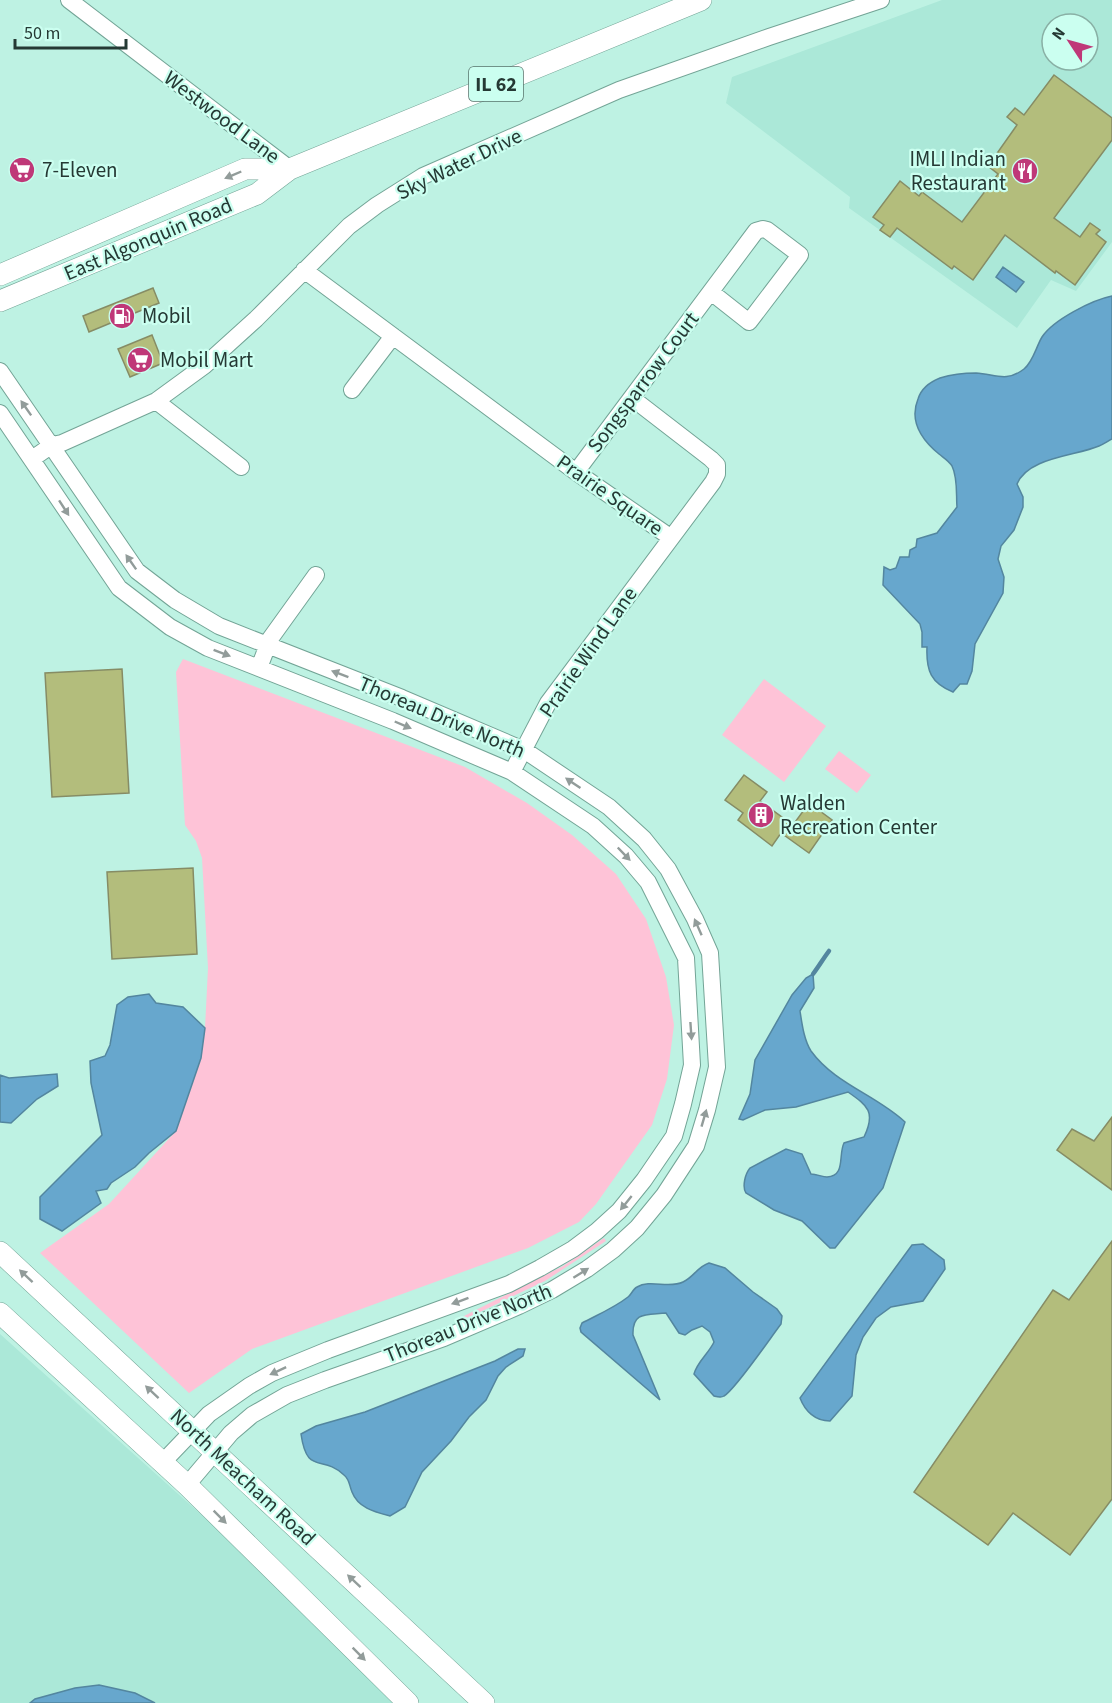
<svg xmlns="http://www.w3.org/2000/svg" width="1112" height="1703" font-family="'Source Sans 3',sans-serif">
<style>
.built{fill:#abe8d8;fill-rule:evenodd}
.green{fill:#fec3d7}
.water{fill:#67a7cd;stroke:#53869f;stroke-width:1.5}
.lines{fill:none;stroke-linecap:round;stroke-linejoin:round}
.stream{stroke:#53869f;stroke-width:4.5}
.building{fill:#b3bd7c;stroke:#868c65;stroke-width:1.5}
.minor-casing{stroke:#73a496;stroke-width:18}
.major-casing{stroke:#73a496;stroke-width:22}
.minor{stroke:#fff;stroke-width:16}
.major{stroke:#fff;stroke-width:21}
.oneway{fill:#929c9a}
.labels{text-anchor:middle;stroke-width:4.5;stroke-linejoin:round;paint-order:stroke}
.shield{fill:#cbfff0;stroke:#57746c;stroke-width:1.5}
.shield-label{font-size:20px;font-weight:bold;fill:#253934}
.street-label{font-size:21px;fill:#253934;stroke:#cbfff0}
.poi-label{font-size:21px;fill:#253934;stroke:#cbfff0;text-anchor:start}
</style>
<rect width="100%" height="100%" fill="#bef2e3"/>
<path class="built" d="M942 0H1112V242L1076 291 1051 280 1017 328 849 208 850 197 726 103 732 77ZM1052 24H1088V60H1052Z
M0 1334 411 1703H0Z"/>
<path class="green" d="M183 659 465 767 527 803 572 835 616 874 646 919 666 977 674 1025 667 1079 652 1125 596 1204 579 1222 528 1248 252 1349 189 1393 40 1253 109 1204 176 1131 202 1051 205 1028 208 968 202 858 196 841 185 825 176 672Z
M764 679 826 726 784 782 722 735Z
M839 751 871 775 857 793 825 769Z
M604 1238 606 1241 545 1281 463 1320 462 1317 563 1266Z"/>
<path class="water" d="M1003 267 1024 282 1016 292 996 277Z
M1112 296V439C1108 441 1104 444 1099 446 1076 456 1028 457 1017 484L1023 497V507L1014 530 1001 546 998 559 1004 577 1003 593 975 644 972 671 967 684H960L953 692C931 683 926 671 927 647H922V632L920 624 883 585 884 567 890 570 896 568 900 557H909L910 550 916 547 917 539 937 533 957 507C956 495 958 478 952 466 949 461 944 458 939 454 922 440 909 421 918 399 921 389 930 382 940 378 953 374 963 373 976 373 995 374 1006 383 1024 369 1033 362 1036 347 1042 337 1053 320 1092 300 1112 296Z
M813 974 814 988 800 1011C802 1024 804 1040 811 1051 835 1084 876 1095 905 1122L883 1188 835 1248H830L802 1221 774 1210 746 1193C742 1187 745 1174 750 1168L786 1149 802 1154 811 1174C817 1174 822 1177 827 1177 846 1176 838 1155 844 1143L864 1137C876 1112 868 1106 848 1092L796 1107 765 1110 743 1120 739 1119 750 1094 755 1060 792 995 806 978Z
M149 994 156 1003 183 1007 205 1028 201 1058 176 1131 149 1153 135 1167 111 1183 107 1189 96 1191 101 1203 62 1231 40 1219V1197L102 1135 91 1083 90 1061 105 1056 110 1045 117 1005 128 997Z
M57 1074 58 1086 37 1099 11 1123 0 1122V1075L9 1078Z
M923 1244 944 1260 945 1269 923 1301 891 1307 876 1318 863 1337 856 1355 852 1396 830 1421C815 1421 805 1411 800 1398L912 1245Z
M709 1263 725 1268 753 1292 777 1309 782 1316 781 1324C771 1337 735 1390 724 1396 721 1398 718 1397 714 1396L694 1374C697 1362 709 1353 714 1342L710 1332 702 1326 692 1330 685 1335 679 1333 666 1313C647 1315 632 1311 633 1335L660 1400 581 1332 580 1328 582 1323C597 1315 614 1308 628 1297 631 1295 633 1289 637 1287 650 1279 669 1289 683 1282 694 1277 697 1267 709 1263Z
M518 1349H525L523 1356 506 1367 498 1376 486 1400 469 1417 451 1441 422 1472 405 1507 390 1516C375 1512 358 1508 352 1492 349 1485 350 1480 344 1475 322 1454 307 1476 301 1434L316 1426 365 1412 495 1361Z
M99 1685 135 1693 155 1703H30L35 1699 75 1688Z"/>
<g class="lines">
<path class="stream" d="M813 974C819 966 823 959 829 951"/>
</g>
<path class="building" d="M1054 75 1112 118V140L1054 218 1080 237 1090 223 1100 230 1096 234 1106 242 1075 285 1056 271 1055 273 1005 235 973 280 954 266 952 269 897 228 890 237 880 230 884 225 873 217 900 181 919 196 922 192 962 222 998 174 988 166 1017 125 1007 117 1015 108 1024 115Z
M153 288 159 303 89 332 83 316Z
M152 335 163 363 130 377 118 349Z
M122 669 129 793 52 797 45 673Z
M744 775 767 792 760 801 793 825 809 803 832 820 809 853 781 833 772 846 738 820 743 813 725 800Z
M193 868 197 954 112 959 107 872Z
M1112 1117V1190L1057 1150 1072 1129 1094 1141Z
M1112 1241V1499L1070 1555 1013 1513 988 1545 914 1492 1053 1290 1069 1300Z"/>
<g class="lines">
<g class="minor-casing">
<path id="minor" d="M69 0 290 169
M304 270 576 472 670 537
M0 371 137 571 175 600 219 626 402 698 524 750 609 807 644 839 668 869 695 919 710 953 717 1067 707 1110 696 1146 664 1195 637 1228 613 1250 587 1269 552 1290 519 1306 444 1338 325 1380 287 1395 252 1415 231 1433 187 1485
M352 390 393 336
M156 401 241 467
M0 413 119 588 170 627 208 648 393 721 512 772 593 826 626 856 648 882 686 958 692 1065 683 1104 674 1136 644 1180 619 1211 597 1231 573 1249 540 1268 509 1284 328 1350 272 1373 249 1386 209 1414 163 1462
M32 459 52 445 62 443 156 401 204 366 256 319 349 226 377 205 423 176 619 90 769 37 881 0
M576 472 756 231 763 229 767 230 800 255 749 322 711 292
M259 668 270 639 316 575
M512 772 548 703 713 482 717 474V465L711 459 632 398"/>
</g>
<g class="major-casing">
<path id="major" d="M0 275 245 169H290
M0 301 257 194 290 169 701 0
M0 1252 484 1703
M0 1313 187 1485 408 1703"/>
</g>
<use href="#minor" class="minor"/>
<use href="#major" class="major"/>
</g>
<defs><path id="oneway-solid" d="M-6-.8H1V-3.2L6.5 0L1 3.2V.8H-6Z" transform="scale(1.5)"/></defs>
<g class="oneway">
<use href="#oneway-solid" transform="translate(233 175) rotate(157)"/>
<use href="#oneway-solid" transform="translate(26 408) rotate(-125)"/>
<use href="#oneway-solid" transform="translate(64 508) rotate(57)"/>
<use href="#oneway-solid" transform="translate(131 562) rotate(-125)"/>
<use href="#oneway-solid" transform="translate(222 653) rotate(21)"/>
<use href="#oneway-solid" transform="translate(340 674) rotate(-159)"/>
<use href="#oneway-solid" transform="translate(403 725) rotate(23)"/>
<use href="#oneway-solid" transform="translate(573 783) rotate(-146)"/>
<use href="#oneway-solid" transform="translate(624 854) rotate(46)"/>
<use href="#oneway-solid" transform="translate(698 927) rotate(-114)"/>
<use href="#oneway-solid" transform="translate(691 1031) rotate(86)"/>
<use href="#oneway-solid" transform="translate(704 1118) rotate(-74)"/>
<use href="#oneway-solid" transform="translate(626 1203) rotate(129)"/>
<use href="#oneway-solid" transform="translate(581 1273) rotate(-32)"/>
<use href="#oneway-solid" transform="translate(26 1276) rotate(-137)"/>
<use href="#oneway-solid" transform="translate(460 1301) rotate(160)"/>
<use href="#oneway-solid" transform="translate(278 1371) rotate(155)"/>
<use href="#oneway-solid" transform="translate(152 1392) rotate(-137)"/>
<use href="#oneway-solid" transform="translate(220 1517) rotate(45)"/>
<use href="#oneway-solid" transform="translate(354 1581) rotate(-137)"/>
<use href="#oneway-solid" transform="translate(359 1654) rotate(45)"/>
</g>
<defs>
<g id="supermarket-disc" transform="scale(1.35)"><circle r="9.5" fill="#bf3878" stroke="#cbfff0"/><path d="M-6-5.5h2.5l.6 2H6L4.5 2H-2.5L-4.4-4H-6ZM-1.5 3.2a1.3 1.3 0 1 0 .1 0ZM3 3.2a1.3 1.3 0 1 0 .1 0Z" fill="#fff"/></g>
<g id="restaurant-disc" transform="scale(1.35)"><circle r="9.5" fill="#bf3878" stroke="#cbfff0"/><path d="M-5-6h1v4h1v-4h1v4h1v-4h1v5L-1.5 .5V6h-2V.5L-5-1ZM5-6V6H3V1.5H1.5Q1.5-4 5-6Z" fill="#fff"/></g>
<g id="fuel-disc" transform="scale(1.35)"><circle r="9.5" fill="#bf3878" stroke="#cbfff0"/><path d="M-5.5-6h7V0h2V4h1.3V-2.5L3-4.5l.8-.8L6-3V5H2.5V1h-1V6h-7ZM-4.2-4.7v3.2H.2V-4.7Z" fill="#fff"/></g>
<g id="building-disc" transform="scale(1.35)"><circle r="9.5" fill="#bf3878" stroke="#cbfff0"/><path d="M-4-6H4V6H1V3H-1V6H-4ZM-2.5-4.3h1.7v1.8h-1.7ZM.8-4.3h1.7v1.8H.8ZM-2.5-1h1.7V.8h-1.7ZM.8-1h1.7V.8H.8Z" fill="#fff"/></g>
</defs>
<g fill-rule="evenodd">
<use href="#supermarket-disc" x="22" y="170"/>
<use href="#restaurant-disc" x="1025" y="171"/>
<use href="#fuel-disc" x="122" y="316"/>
<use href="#supermarket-disc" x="140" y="360"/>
<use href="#building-disc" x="761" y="815"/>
</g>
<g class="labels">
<rect class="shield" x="469" y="67" width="54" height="34" rx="4.5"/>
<g class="shield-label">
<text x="496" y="91">IL 62</text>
</g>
<g class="street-label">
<text transform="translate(222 117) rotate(37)" y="7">Westwood Lane</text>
<text transform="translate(459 164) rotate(-26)" y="7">Sky Water Drive</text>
<text transform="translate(148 239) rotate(-23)" y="7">East Algonquin Road</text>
<text transform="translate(643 382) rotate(-53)" y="7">Songsparrow Court</text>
<text transform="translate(610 495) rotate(35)" y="7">Prairie Square</text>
<text transform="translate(588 652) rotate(-55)" y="7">Prairie Wind Lane</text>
<text transform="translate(442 717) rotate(23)" y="7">Thoreau Drive North</text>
<text transform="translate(468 1323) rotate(-22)" y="7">Thoreau Drive North</text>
<text transform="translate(243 1477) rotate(43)" y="7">North Meacham Road</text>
</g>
<g class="poi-label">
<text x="1006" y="166" text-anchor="end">IMLI Indian<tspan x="1006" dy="24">Restaurant</tspan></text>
<text x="42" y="177">7-Eleven</text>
<text x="142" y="323">Mobil</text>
<text x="160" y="367">Mobil Mart</text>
<text x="780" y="810">Walden<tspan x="780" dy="24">Recreation Center</tspan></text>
</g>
</g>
<g transform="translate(1070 42) rotate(306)"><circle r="28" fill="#cbfff0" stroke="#89b0a5" stroke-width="1.5"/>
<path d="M0-4.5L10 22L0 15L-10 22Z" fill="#bf3878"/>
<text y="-9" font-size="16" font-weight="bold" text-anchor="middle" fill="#253934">N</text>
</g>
<path d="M15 39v9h111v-9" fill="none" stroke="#253934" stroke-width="3"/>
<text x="24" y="39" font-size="18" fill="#253934" stroke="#cbfff0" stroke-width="4.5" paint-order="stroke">50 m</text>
</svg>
